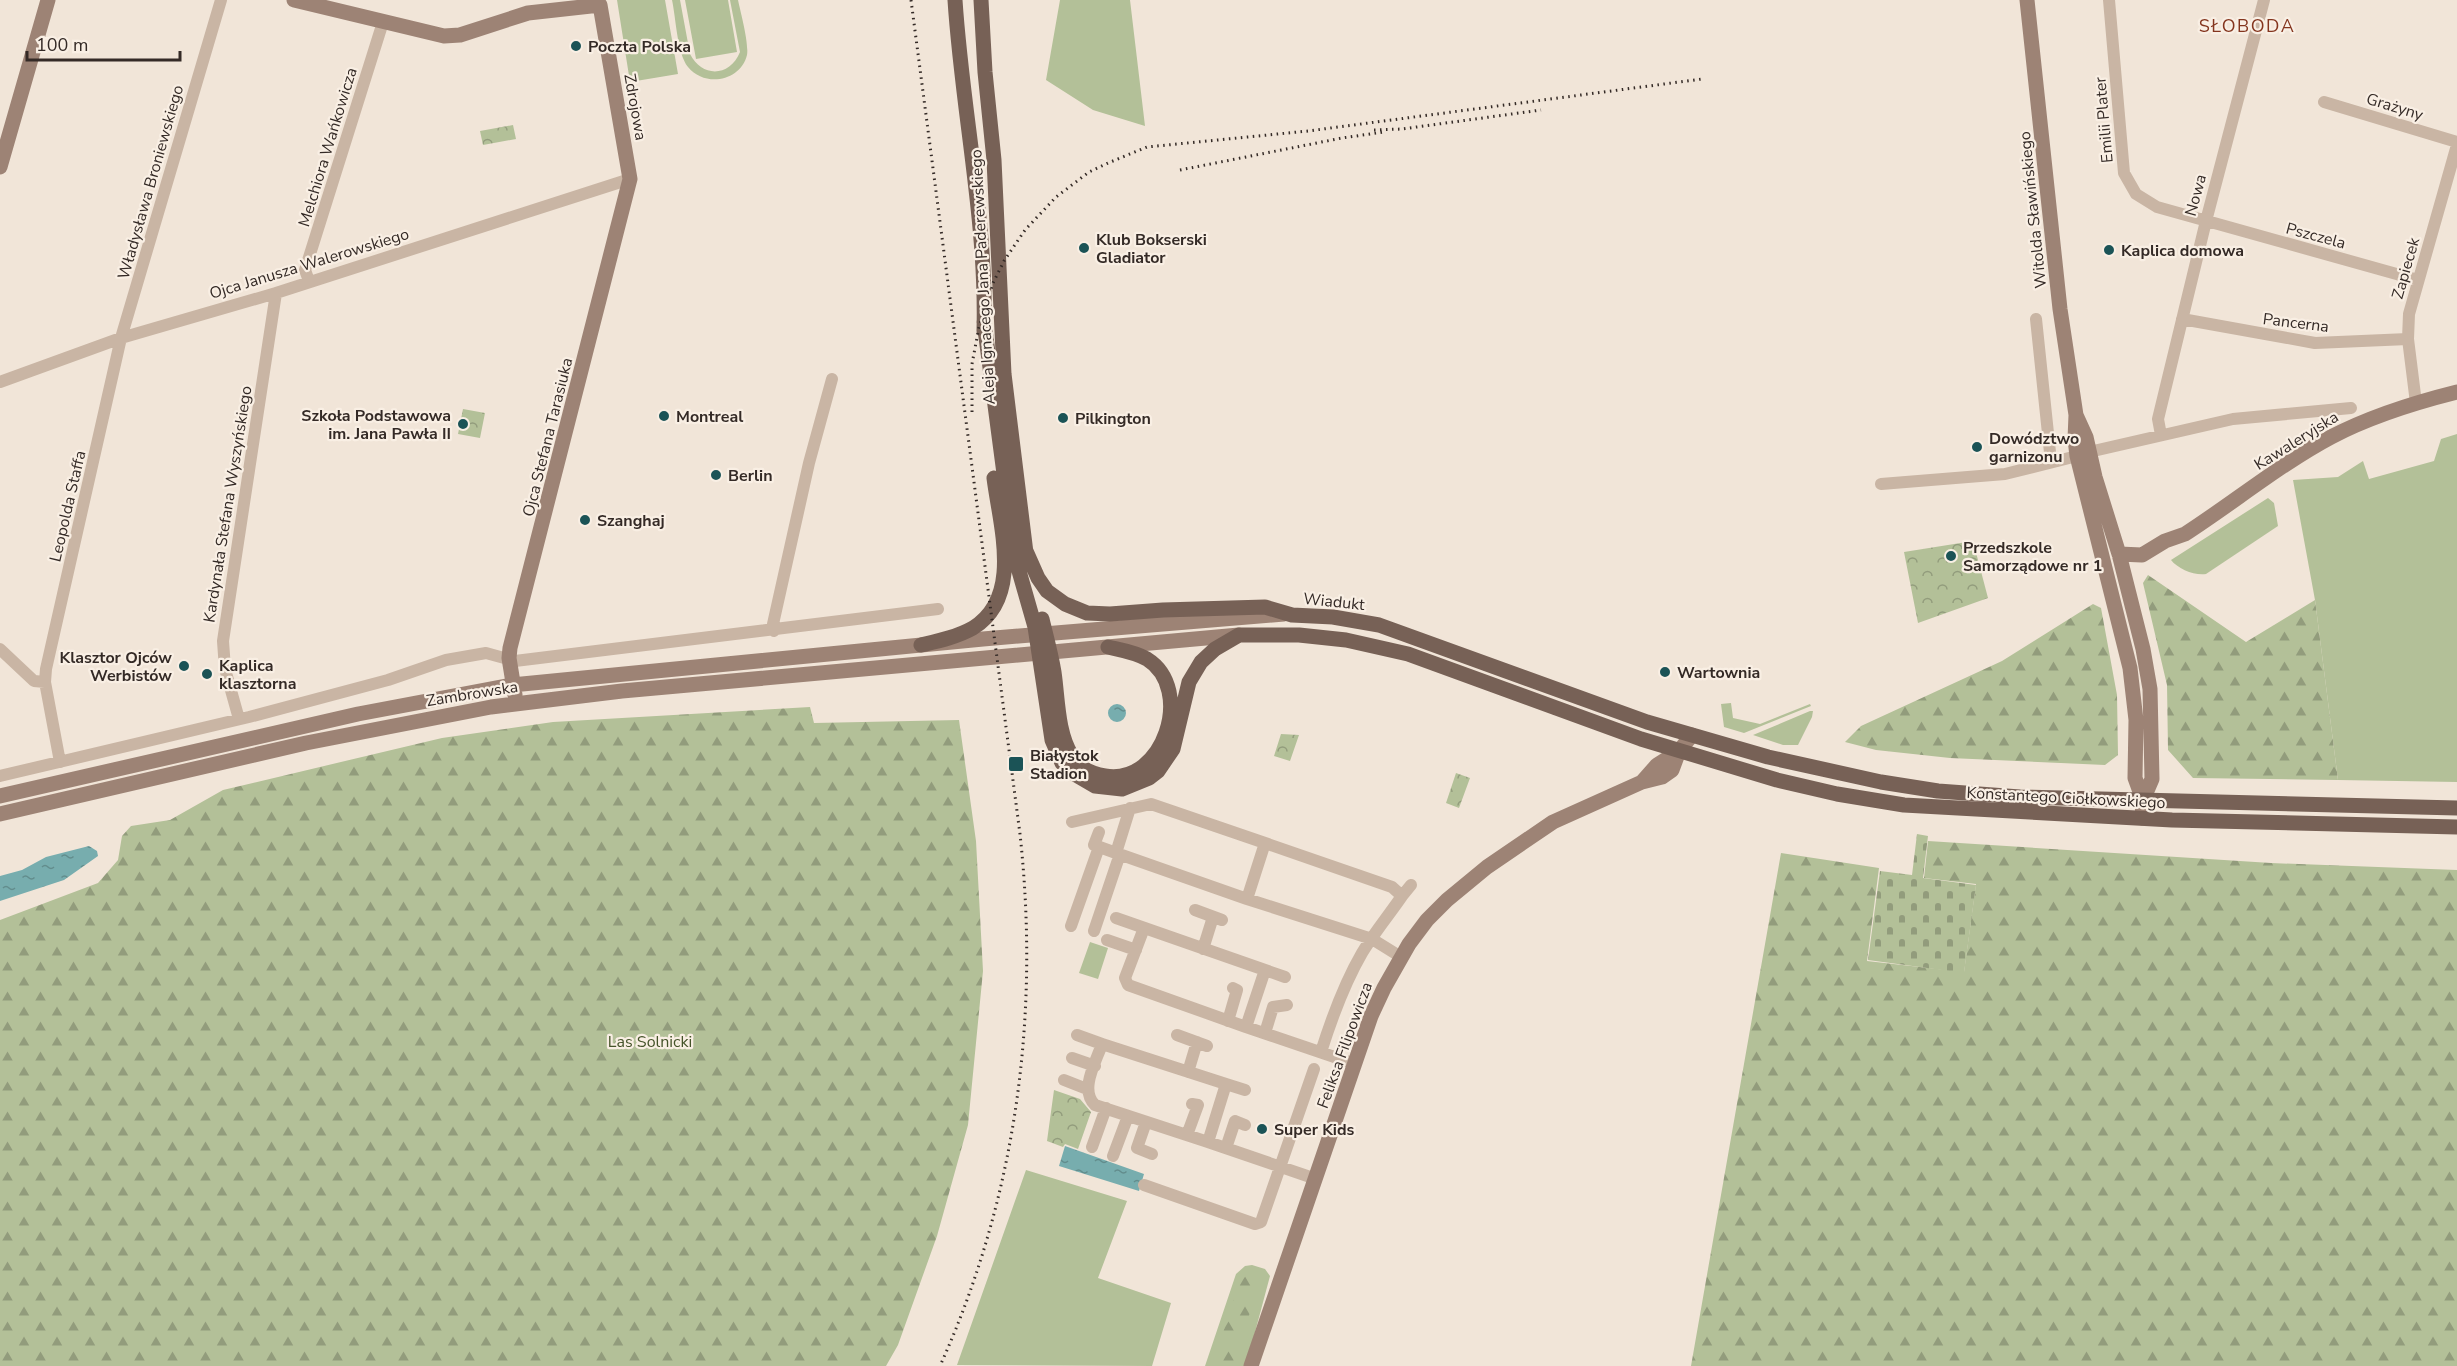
<svg xmlns="http://www.w3.org/2000/svg" width="2457" height="1366" font-family="'Nunito Sans',sans-serif">
<style>
.green{fill:#b3c098}
.forest{fill:url(#forest-firs)}
.cemetery{fill:url(#cemetery-stones)}
.park{fill:url(#park-crowns)}
.water{fill:url(#water-ripples)}
.lines{fill:none;stroke-linecap:round;stroke-linejoin:round}
.street{stroke:#c9b5a4;stroke-width:12}
.secondary{stroke:#9d8375;stroke-width:15}
.primary{stroke:#776156;stroke-width:15}
.rail{stroke:#342a26;stroke-width:3;stroke-dasharray:1.5 4.5;stroke-linecap:butt}
.poi-dot{fill:#1b5356;stroke:#f9efe4;stroke-width:2}
.labels{text-anchor:middle;stroke-width:4.5;stroke-linejoin:round;paint-order:stroke}
.poi-label{font-size:16px;font-weight:bold;fill:#342a26;stroke:#f9efe4;text-anchor:start}
.street-label{font-size:16px;fill:#342a26;stroke:#f9efe4}
.park-label{font-size:16px;fill:#445329;stroke:#f9efe4}
.neighbourhood-label{font-size:18px;letter-spacing:1.5px;fill:#84351e;stroke:#f9efe4}
</style>
<defs>
<pattern id="forest-firs" width="22" height="20" patternUnits="userSpaceOnUse" patternTransform="scale(1.5)"><rect width="22" height="20" fill="#b3c098"/><path d="M5 1l3.5 6h-7zM16 11l3.5 6h-7z" fill="#929c7c"/></pattern>
<pattern id="cemetery-stones" width="16" height="16" patternUnits="userSpaceOnUse" patternTransform="scale(1.5)"><rect width="16" height="16" fill="#b3c098"/><path d="M2 7V4a2 2 0 0 1 4 0v3zM10 15v-3a2 2 0 0 1 4 0v3z" fill="#929c7c"/></pattern>
<pattern id="park-crowns" width="20" height="18" patternUnits="userSpaceOnUse" patternTransform="scale(1.5)"><rect width="20" height="18" fill="#b3c098"/><path d="M2 6a3 3 0 1 1 6 0M12 15a3 3 0 1 1 6 0" fill="none" stroke="#929c7c"/></pattern>
<pattern id="water-ripples" width="26" height="14" patternUnits="userSpaceOnUse" patternTransform="scale(1.5)"><rect width="26" height="14" fill="#77adae"/><path d="M2 4q2-2 4 0t4 0M15 11q2-2 4 0t4 0" fill="none" stroke="#628d8d"/></pattern>
</defs>
<rect width="100%" height="100%" fill="#f1e5d8"/>
<path class="green" d="M617 0H665L678 74 630 82Z
M672 0H680L690 54C702 78 730 77 740 52L730 0H738C741 14 749 43 747 55 741 81 705 88 688 67 677 53 676 18 672 0Z
M685 0H728L737 52 696 59Z
M1060 0H1130L1145 126 1093 110 1046 80Z
M2457 434V782L2338 780 2315 600 2293 480 2338 477 2363 461 2369 479 2434 461 2441 439Z
M2268 498 2274 503 2278 526 2206 574C2195 576 2178 569 2171 560Z
M1731 703 1733 718 1760 724 1810 704 1811 706 1744 733 1724 727 1721 704Z
M1810 711H1813L1812 717 1798 745H1783L1753 735Z
M1090 942 1108 948 1098 979 1079 973Z
M1026 1170 1127 1201 1098 1278 1171 1303 1152 1366 957 1365Z
M1252 1265 1265 1269 1270 1276 1246 1366H1205L1236 1274 1245 1266Z"/>
<path class="forest" d="M2148 575 2246 642 2315 600 2338 780 2193 778 2168 750 2167 685 2143 583Z
M2093 604 2101 608 2117 695 2118 755 2105 765 1950 758 1876 750 1845 742 1861 726 2002 661Z
M810 707 814 723 959 720 976 841 983 971 968 1125 937 1236 898 1345 886 1366H0V920L98 883 118 860 122 836 131 826 170 820 223 790 442 738 553 722Z
M1928 841 2271 863 2457 870V1366H1691L1781 853 1879 868 1867 961 1964 972 1976 884 1924 878Z
M1246 1276H1251L1256 1279 1259 1286 1232 1366H1212L1240 1281Z"/>
<path class="cemetery" d="M1917 834 1928 836 1923 878 1976 885 1964 973 1868 960 1880 871 1912 875Z"/>
<path class="park" d="M513 125 516 139 483 145 480 131Z
M463 409 485 413 480 438 458 434Z
M1973 541 1988 598 1918 623 1904 552Z
M1281 734 1299 735 1290 761 1274 756Z
M1456 773 1470 778 1459 808 1446 803Z
M1054 1090 1080 1099 1091 1112 1078 1149 1065 1144 1063 1147 1047 1141Z"/>
<path class="water" d="M1108 713a9 9 0 1 1 18 0a9 9 0 1 1-18 0Z
M89 846 97 851 98 856 64 880 0 901V876L22 870 46 857Z
M1065 1146 1144 1174 1139 1191 1059 1166Z"/>
<g class="lines">
<path class="street" d="M2109 0 2124 173 2136 194 2157 207 2418 280
M2324 102 2457 142
M309 281 305 270 383 22
M2036 319 2051 462
M2182 319 2315 343 2408 339
M0 382 121 338 276 293 630 179
M2416 403 2408 339 2409 314 2457 145
M2161 435 2158 419 2206 221 2264 0
M2089 452 2233 419 2351 408
M1881 484 2005 474 2077 456
M774 631 773 624 809 463 832 379
M0 649 34 681 45 682 60 762
M45 682 46 669 121 338 221 0
M239 719 225 669 223 641 276 293
M0 776 249 717 388 680 446 660 486 653 515 661 938 609
M1130 808 1116 853 1247 899
M1072 822 1151 804 1265 843
M1099 832 1094 845 1116 853
M1402 896 1411 885
M1195 910 1222 920
M1116 918 1265 970 1246 1027 1355 1064
M1071 926 1099 847
M1144 928 1125 978 1128 985 1246 1027
M1094 931 1120 854
M1107 940 1136 950
M1203 949 1213 917
M1265 970 1285 977
M1228 1021 1237 990 1233 988
M1265 1033 1273 1007 1287 1005
M1077 1035 1102 1044
M1177 1035 1207 1046
M1321 1052C1332 1017 1344 984 1362 953 1374 933 1389 915 1402 896L1392 887 1265 843 1247 899 1372 939 1401 957
M1072 1058 1095 1066
M1188 1072 1197 1042
M1064 1080 1087 1089
M1226 1084 1245 1090
M1146 1122 1137 1148 1152 1154
M1187 1135 1198 1105 1192 1104
M1208 1142 1095 1105C1079 1090 1096 1062 1102 1044L1226 1084 1208 1142 1316 1179
M1092 1147 1106 1108
M1226 1148 1235 1121 1245 1125
M1113 1156 1128 1116
M1144 1185 1255 1224 1261 1222 1314 1069"/>
<path class="secondary" d="M294 0 444 36 460 35 528 13 600 5 630 179 510 648 509 658 515 695
M2027 0 2060 309 2076 415 2075 439 2077 456 2130 668 2136 720 2135 778 2143 800
M0 167 48 0
M2076 415 2086 437 2095 477 2119 554 2143 649 2150 689 2152 779 2143 800 2142 818
M2119 554 2142 555 2165 541 2185 534C2233 503 2282 463 2331 437 2371 416 2413 403 2457 392
M1642 782 1657 765 1679 751
M0 796 358 714 512 685 983 639 1284 614
M0 814 306 743 491 707 622 691 1239 635
M1251 1366 1371 1016 1384 988 1409 944 1427 920 1447 900 1487 867 1553 822 1642 782 1662 777 1672 770 1679 751 1692 735"/>
<path class="primary" d="M955 0C962 110 987 221 984 331
M981 0 985 72 994 160 1004 374 1027 561
M984 322 1015 557 1035 627 1052 740 1062 763 1071 772 1095 786 1122 789 1149 778 1158 771 1173 749 1189 682 1201 662 1215 649 1239 635H1299L1346 640 1408 654 1641 739 1777 780 1837 794 1904 805 2172 820 2457 827
M1026 551 1038 578 1047 591 1065 604 1087 613 1110 614 1163 610 1265 607 1292 615 1333 617 1379 625 1647 722 1768 757 1881 782 1938 791 2020 797 2457 808
M1042 619C1046 636 1051 654 1054 672 1058 699 1057 732 1072 756 1079 768 1092 774 1105 776 1164 786 1195 689 1147 659 1135 652 1121 650 1108 647
M921 645C938 641 957 637 973 628 1023 597 1000 526 994 478"/>
<path class="rail" d="M911 0 1020 834C1040 1017 1016 1198 940 1366
M1374 130 1402 129 1541 110
M1180 170 1342 138 1384 132
M972 412V364L979 327 993 283 1004 261 1025 230 1056 197 1089 172 1108 163 1147 147 1308 131 1702 79"/>
</g>
<g class="poi-dot">
<circle cx="576" cy="46" r="6"/>
<circle cx="1084" cy="248" r="6"/>
<circle cx="2109" cy="250" r="6"/>
<circle cx="664" cy="416" r="6"/>
<circle cx="1063" cy="418" r="6"/>
<circle cx="463" cy="424" r="6"/>
<circle cx="1977" cy="447" r="6"/>
<circle cx="716" cy="475" r="6"/>
<circle cx="585" cy="520" r="6"/>
<circle cx="1951" cy="556" r="6"/>
<circle cx="184" cy="666" r="6"/>
<circle cx="1665" cy="672" r="6"/>
<circle cx="207" cy="674" r="6"/>
<rect x="1008" y="756" width="16" height="16" rx="3"/>
<circle cx="1262" cy="1129" r="6"/>
</g>
<g class="labels">
<g class="poi-label">
<text x="588" y="52">Poczta Polska</text>
<text x="1096" y="245">Klub Bokserski<tspan x="1096" dy="18">Gladiator</tspan></text>
<text x="2121" y="256">Kaplica domowa</text>
<text x="451" y="421" text-anchor="end">Szkoła Podstawowa<tspan x="451" dy="18">im. Jana Pawła II</tspan></text>
<text x="676" y="422">Montreal</text>
<text x="1075" y="424">Pilkington</text>
<text x="1989" y="444">Dowództwo<tspan x="1989" dy="18">garnizonu</tspan></text>
<text x="728" y="481">Berlin</text>
<text x="597" y="526">Szanghaj</text>
<text x="1963" y="553">Przedszkole<tspan x="1963" dy="18">Samorządowe nr 1</tspan></text>
<text x="172" y="663" text-anchor="end">Klasztor Ojców<tspan x="172" dy="18">Werbistów</tspan></text>
<text x="219" y="671">Kaplica<tspan x="219" dy="18">klasztorna</tspan></text>
<text x="1677" y="678">Wartownia</text>
<text x="1030" y="761">Białystok<tspan x="1030" dy="18">Stadion</tspan></text>
<text x="1274" y="1135">Super Kids</text>
</g>
<g class="street-label">
<text transform="translate(2395 106) rotate(17)" y="6">Grażyny</text>
<text transform="translate(636 107) rotate(80)" y="6">Zdrojowa</text>
<text transform="translate(2103 120) rotate(-95)" y="6">Emilii Plater</text>
<text transform="translate(327 147) rotate(-73)" y="6">Melchiora Wańkowicza</text>
<text transform="translate(150 182) rotate(-74)" y="6">Władysława Broniewskiego</text>
<text transform="translate(2195 195) rotate(-75)" y="6">Nowa</text>
<text transform="translate(2032 210) rotate(-96)" y="6">Witolda Sławińskiego</text>
<text transform="translate(2316 235) rotate(15)" y="6">Pszczela</text>
<text transform="translate(309 263) rotate(-17)" y="6">Ojca Janusza Walerowskiego</text>
<text transform="translate(2405 268) rotate(-74)" y="6">Zapiecek</text>
<text transform="translate(982 277) rotate(-93)" y="6">Aleja Ignacego Jana Paderewskiego</text>
<text transform="translate(2296 322) rotate(7)" y="6">Pancerna</text>
<text transform="translate(547 437) rotate(-76)" y="6">Ojca Stefana Tarasiuka</text>
<text transform="translate(2296 440) rotate(-32)" y="6">Kawaleryjska</text>
<text transform="translate(227 504) rotate(-81)" y="6">Kardynała Stefana Wyszyńskiego</text>
<text transform="translate(67 506) rotate(-77)" y="6">Leopolda Staffa</text>
<text transform="translate(1334 601) rotate(6)" y="6">Wiadukt</text>
<text transform="translate(472 693) rotate(-9)" y="6">Zambrowska</text>
<text transform="translate(2066 797) rotate(3)" y="6">Konstantego Ciołkowskiego</text>
<text transform="translate(1344 1045) rotate(-70)" y="6">Feliksa Filipowicza</text>
</g>
<g class="park-label">
<text x="650" y="1047">Las Solnicki</text>
</g>
<g class="neighbourhood-label">
<text x="2247" y="32">SŁOBODA</text>
</g>
</g>
<path d="M27 51v9h153v-9" fill="none" stroke="#342a26" stroke-width="3"/>
<text x="36" y="51" font-size="18" fill="#342a26" stroke="#f9efe4" stroke-width="4.5" paint-order="stroke">100 m</text>
</svg>
